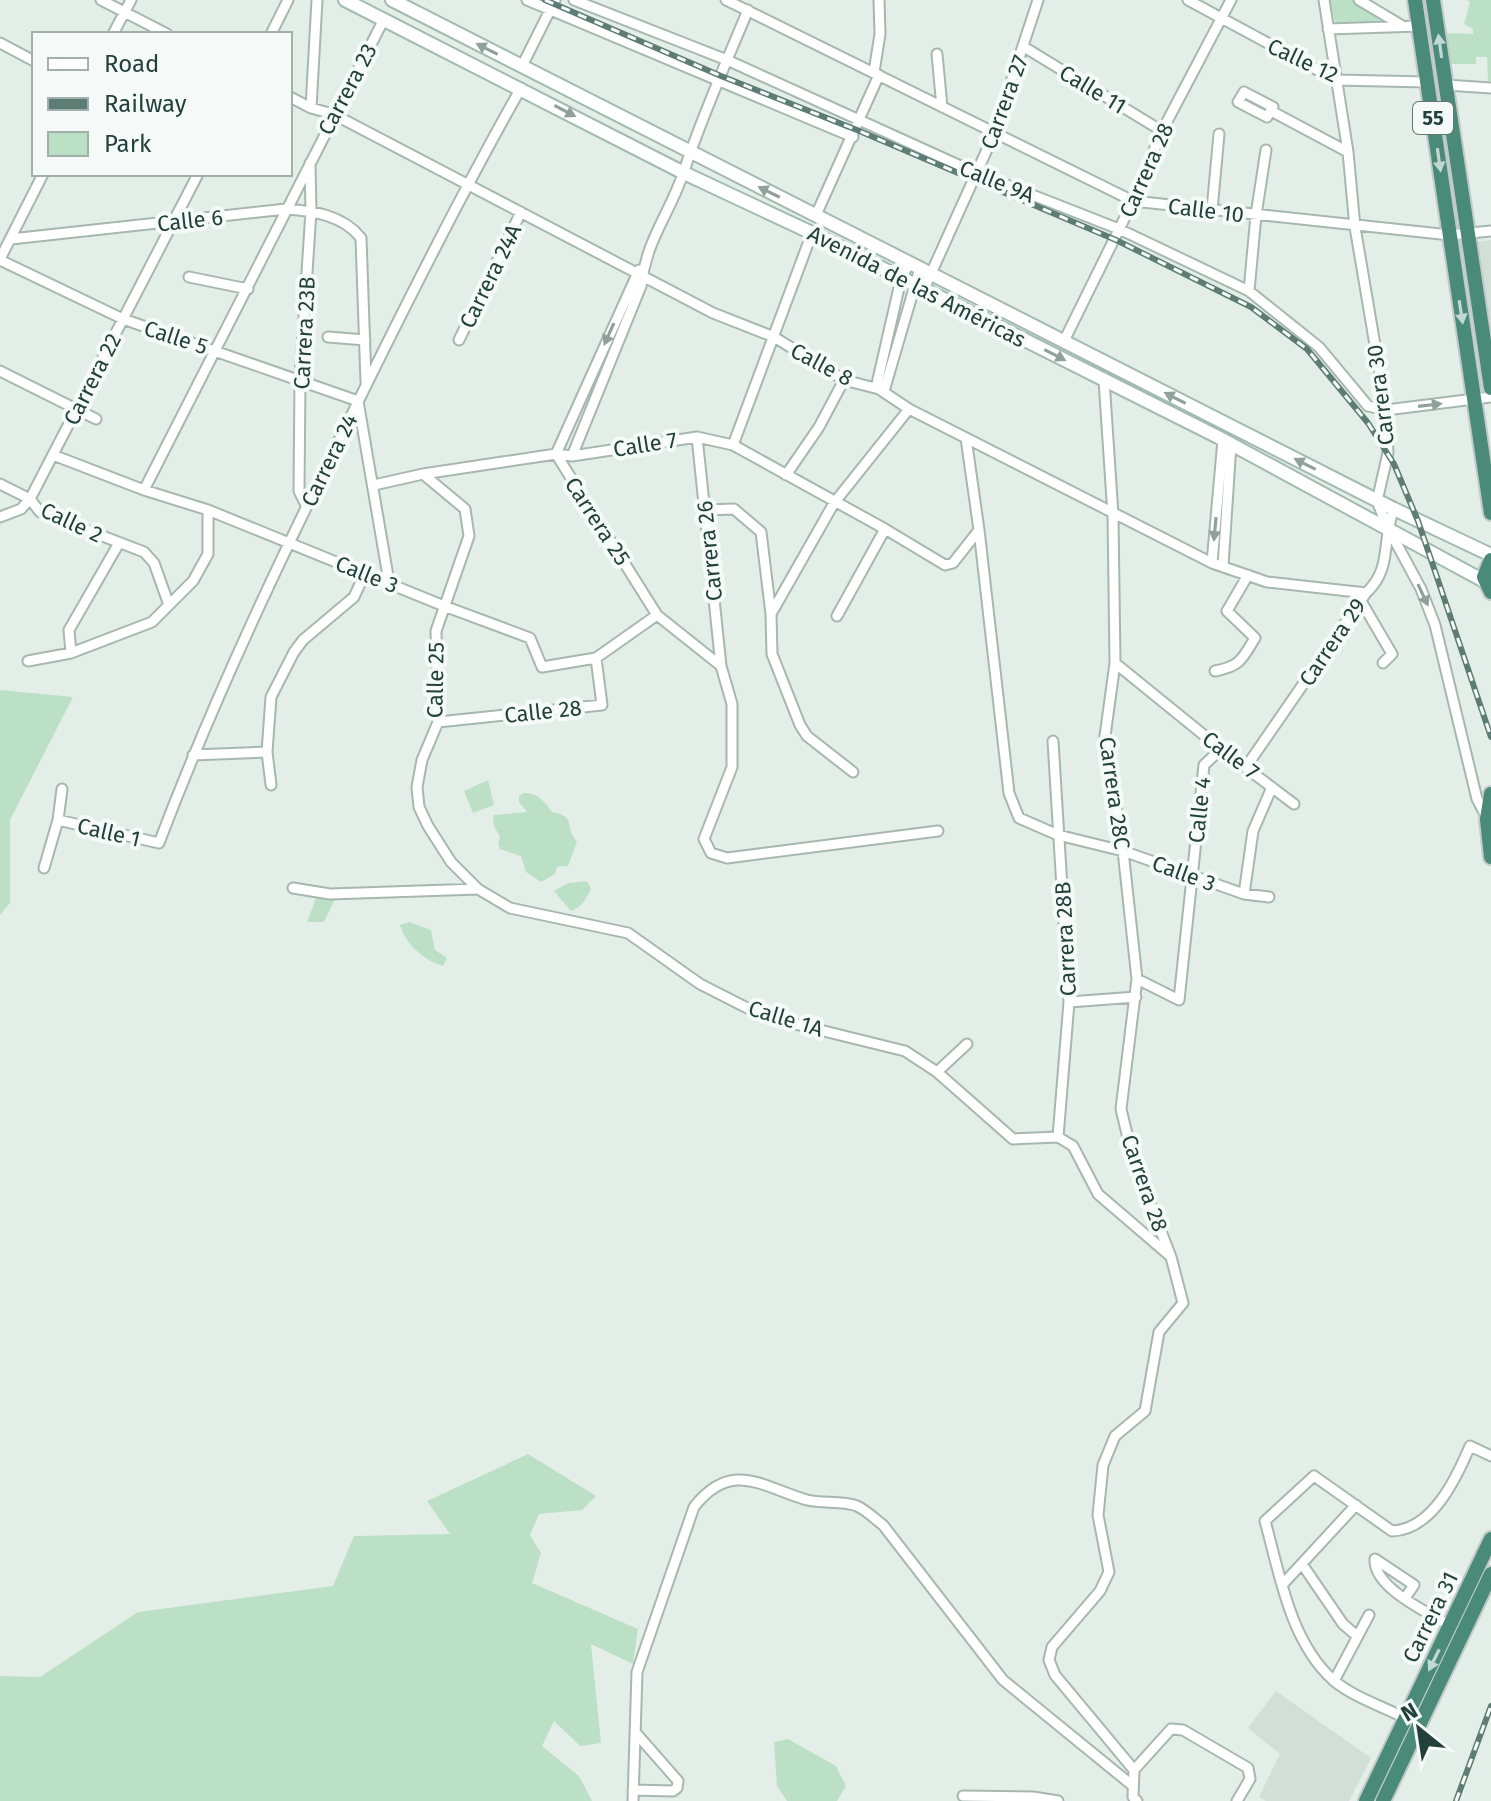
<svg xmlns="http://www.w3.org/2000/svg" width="1491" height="1801" font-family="'Fira Sans',sans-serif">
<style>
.built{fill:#d2ded8}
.green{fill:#bce0c5}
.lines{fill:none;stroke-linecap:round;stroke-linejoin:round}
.minor-casing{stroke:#a6b7b0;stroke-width:13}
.secondary-casing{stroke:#a2bab1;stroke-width:16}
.trunk-casing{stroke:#c1cac7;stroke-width:18}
.minor{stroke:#fff;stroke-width:9}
.secondary{stroke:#fff;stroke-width:12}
.trunk{stroke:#4a8a79;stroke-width:14}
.rail-casing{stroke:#5d7c73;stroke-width:6}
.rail{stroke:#f5faf8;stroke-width:3;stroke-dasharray:9;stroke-linecap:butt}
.oneway{fill:#c2d8d2}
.oneway2{fill:#90a09c}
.labels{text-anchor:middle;stroke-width:8;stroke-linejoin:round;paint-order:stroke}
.shield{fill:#f5faf8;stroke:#617872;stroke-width:2}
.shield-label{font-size:20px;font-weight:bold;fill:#224138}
.street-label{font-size:22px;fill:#224138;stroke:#f5faf8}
</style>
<rect width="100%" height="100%" fill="#e4eee9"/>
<path class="built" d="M1491 240V344L1475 242Z
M1276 1691 1371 1758 1349 1801H1266L1259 1797 1280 1754 1248 1728Z"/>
<path class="green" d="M1330 0H1352L1386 18V23L1335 22Z
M1466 0H1491V81H1488L1487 57H1476V64H1448L1446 33 1473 34V29L1464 24 1470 2Z
M0 690 73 697 10 820V903L0 915Z
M488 780 494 805 473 813 464 791Z
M524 793C537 792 545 802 552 812 578 817 563 826 577 842L568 866 557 867 555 874 541 882 526 872 521 856 500 849 498 843 500 837 494 826 493 816 495 815 527 812 519 802V796Z
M587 881 591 889C586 899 582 907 571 911L554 891 568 883Z
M317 896 335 899 324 922H307Z
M409 922 431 930 435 950 447 958 443 966C424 960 406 945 400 925Z
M528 1454 596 1496 582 1510 539 1514 530 1535 541 1553 532 1583 638 1629 633 1664 591 1644 601 1743 580 1746 554 1721 542 1746 579 1776 592 1801H0V1676L40 1677 138 1612 333 1586 354 1536 450 1534 427 1501Z
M788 1739 836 1766 846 1786 837 1801H787L777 1786 774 1742Z"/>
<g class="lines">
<g class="minor-casing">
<path id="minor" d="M101 0 167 34
M527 0 853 137
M574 0 727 60 976 173 1119 229 1249 291 1319 347 1368 406 1386 410 1491 397
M726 0 1133 201 1450 235 1491 231
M1188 0 1336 80 1427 82
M1324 0 1348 152 1355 227 1386 410 1388 453 1377 501 1387 526 1421 589 1435 625 1477 799 1486 816
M1359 0 1401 25
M1328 29 1419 26
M113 34 131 0
M271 34 288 0
M0 43 34 61
M1024 47 1162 131
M937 54 942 107
M522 66 555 0
M874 72 880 34 879 0
M1446 85 1491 88
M1244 92 1273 107 1267 117 1238 102Z
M290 97 311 108 333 114 713 313 774 337 844 380 879 389 909 409 1212 563 1267 582 1366 593
M311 108 317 0
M1271 111 1348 152
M1212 210 1219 134
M816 215 879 75
M11 239 286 209C313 211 343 215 361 238L366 382
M0 259 43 174
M0 260 123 319 358 401 389 582
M189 277 248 289
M924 289 994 134 1038 0
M1249 291 1256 215 1266 150
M328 337 365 340
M459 340 521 212
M1064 341 1133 201 1162 131 1231 0
M0 371 96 419
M1104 380 1113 515 1115 663 1105 736 1123 851 1137 979 1121 1109 1133 1159 1171 1257 1183 1303 1159 1332 1145 1411 1115 1436 1103 1465 1098 1515 1109 1572 1100 1591 1052 1647 1049 1660 1055 1675 1134 1770 1133 1797 1137 1801
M876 388 901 279 909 263
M884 391 920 268
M697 437 721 666 732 704V767L704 839 711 853 727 858 938 831
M966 438 979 530 1009 793 1019 818 1058 835 1123 851 1244 894 1269 897
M733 445 812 233
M556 454 657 615 721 666
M556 454 639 270
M53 455 144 490 208 510 444 606 530 638 542 667 596 658 657 615
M572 456 641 286C647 237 670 214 684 171 702 116 726 63 748 10
M423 474 465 509 469 536 436 631 438 722 422 760 417 787 419 807 428 826 451 862 478 889 510 908 628 933 700 984 763 1016 905 1051 937 1072 1013 1139 1058 1137 1073 1146 1098 1194 1169 1255
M786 475 819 427 844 380
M0 484 30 499 40 512 144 552 154 563 169 605
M374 485 423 474 556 454 572 456 697 437 733 445 885 529 945 565 953 563 979 530
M144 490 384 19
M306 505 299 491 300 380 311 211 310 163
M706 510 734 509 761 532 771 614 772 654 800 725 807 736 853 772
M0 517 21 509 30 499 198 174
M1212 563 1223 440
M1223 566 1231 444
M1361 601 1392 654 1383 663
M771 614 834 503 909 409
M837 616 885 529
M71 653 69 630 119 543
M28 661 71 653 152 622 193 581 208 554V510
M1115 663 1221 749 1294 804
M1215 671C1241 666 1242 659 1255 638L1227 611 1248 575
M438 722 602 705 596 658
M1053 741 1069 1002 1058 1137
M193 755 267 752
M1246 767 1366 593C1393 568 1381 541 1394 509
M271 785 267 752 271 697 294 652 303 640 354 597 365 573
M58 820 159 843C216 693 285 549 356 406 409 298 462 192 521 88
M44 868 58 820 62 789
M293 888 330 894 478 889
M1244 894 1253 831 1272 787
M1137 979 1179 1000 1204 765 1221 749
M1069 1002 1136 997
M937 1072 967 1044
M1375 1559C1373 1588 1429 1613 1451 1626
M1375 1559 1414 1585 1405 1598
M1302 1564 1343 1624 1357 1636
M1283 1584 1356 1505
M1334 1681 1369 1615
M1405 1718C1382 1706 1353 1697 1333 1680 1290 1641 1280 1575 1265 1521L1314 1476 1392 1531C1432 1530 1456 1479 1470 1446L1491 1456
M1134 1770 1171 1729 1183 1730 1248 1768 1250 1779 1237 1801
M633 1790 673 1791 677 1788 678 1781 635 1732
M963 1796 1033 1797 1058 1801
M633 1801 637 1672 694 1507C732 1459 762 1487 807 1500 823 1504 842 1500 857 1506 866 1510 875 1519 883 1525L1003 1680 1133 1786"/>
</g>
<g class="secondary-casing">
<path id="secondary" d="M345 0 684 173 812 233 1218 437 1484 581
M392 0 1394 509 1491 555"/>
</g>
<g class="trunk-casing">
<path id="trunk" d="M1415 0 1491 513
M1433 0 1491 388
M1491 560 1484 577 1491 592
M1491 794 1487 819 1491 857
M1366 1801 1491 1539
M1383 1801 1491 1574"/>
</g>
<use href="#minor" class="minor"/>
<use href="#secondary" class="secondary"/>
<use href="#trunk" class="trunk"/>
<g class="rail-casing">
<path id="rail" d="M545 0 721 76 857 130 1116 240 1251 307 1307 349 1368 423 1394 464 1418 521 1491 737
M1456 1801 1491 1706"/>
</g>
<use href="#rail" class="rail"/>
</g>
<defs><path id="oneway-solid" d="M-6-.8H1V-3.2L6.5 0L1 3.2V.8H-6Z" transform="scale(2)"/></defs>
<g class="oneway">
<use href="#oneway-solid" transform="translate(1440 46) rotate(-98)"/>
<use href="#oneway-solid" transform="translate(1439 160) rotate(82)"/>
<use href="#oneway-solid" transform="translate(1461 312) rotate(81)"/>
<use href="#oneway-solid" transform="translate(1434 1660) rotate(116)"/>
</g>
<g class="oneway2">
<use href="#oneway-solid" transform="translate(487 49) rotate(-153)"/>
<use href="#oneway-solid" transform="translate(565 111) rotate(28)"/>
<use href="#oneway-solid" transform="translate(769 192) rotate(-154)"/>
<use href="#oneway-solid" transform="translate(609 334) rotate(114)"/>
<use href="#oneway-solid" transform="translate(1055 355) rotate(27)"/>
<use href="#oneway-solid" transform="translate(1175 398) rotate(-153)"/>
<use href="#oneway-solid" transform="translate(1430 405) rotate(-7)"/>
<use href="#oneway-solid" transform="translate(1305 464) rotate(-153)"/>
<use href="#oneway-solid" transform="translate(1215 529) rotate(95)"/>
<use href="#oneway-solid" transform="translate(1423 595) rotate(65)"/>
</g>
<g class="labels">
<rect class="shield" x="1413" y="102" width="40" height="32" rx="6"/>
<g class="shield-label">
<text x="1433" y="125">55</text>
</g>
<g class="street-label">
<text transform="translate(1303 60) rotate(25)" y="8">Calle 12</text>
<text transform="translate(347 89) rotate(-62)" y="8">Carrera 23</text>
<text transform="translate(1093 89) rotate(31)" y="8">Calle 11</text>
<text transform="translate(1004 102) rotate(-70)" y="8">Carrera 27</text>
<text transform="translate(1146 170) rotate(-66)" y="8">Carrera 28</text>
<text transform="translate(997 181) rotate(22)" y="8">Calle 9A</text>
<text transform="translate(1206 210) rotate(7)" y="8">Calle 10</text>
<text transform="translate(190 220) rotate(-6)" y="8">Calle 6</text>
<text transform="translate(490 276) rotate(-64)" y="8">Carrera 24A</text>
<text transform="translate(917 286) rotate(27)" y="8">Avenida de las Américas</text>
<text transform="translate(304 333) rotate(-87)" y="8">Carrera 23B</text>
<text transform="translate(176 337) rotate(18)" y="8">Calle 5</text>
<text transform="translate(822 364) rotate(28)" y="8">Calle 8</text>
<text transform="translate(92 379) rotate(-63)" y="8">Carrera 22</text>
<text transform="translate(1380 395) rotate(-97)" y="8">Carrera 30</text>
<text transform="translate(645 444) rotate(-9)" y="8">Calle 7</text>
<text transform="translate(329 460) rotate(-64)" y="8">Carrera 24</text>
<text transform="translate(598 521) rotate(57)" y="8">Carrera 25</text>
<text transform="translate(72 522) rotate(25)" y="8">Calle 2</text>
<text transform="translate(709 551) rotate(-96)" y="8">Carrera 26</text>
<text transform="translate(367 574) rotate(22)" y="8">Calle 3</text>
<text transform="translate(1332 642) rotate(-56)" y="8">Carrera 29</text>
<text transform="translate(435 680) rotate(-89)" y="8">Calle 25</text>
<text transform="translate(543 711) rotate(-6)" y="8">Calle 28</text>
<text transform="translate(1231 755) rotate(37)" y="8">Calle 7</text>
<text transform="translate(1115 793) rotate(82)" y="8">Carrera 28C</text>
<text transform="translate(1199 810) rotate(-84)" y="8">Calle 4</text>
<text transform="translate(109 832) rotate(13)" y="8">Calle 1</text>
<text transform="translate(1184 873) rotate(20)" y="8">Calle 3</text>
<text transform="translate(1065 939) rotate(-93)" y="8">Carrera 28B</text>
<text transform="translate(786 1018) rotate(17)" y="8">Calle 1A</text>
<text transform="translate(1145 1183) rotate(71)" y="8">Carrera 28</text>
<text transform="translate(1430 1617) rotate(-64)" y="8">Carrera 31</text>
</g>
</g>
<rect x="32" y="32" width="260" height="144" fill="#f5faf8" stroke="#a1b0ab" stroke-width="2"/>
<rect x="48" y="58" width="40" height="12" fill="#ffffff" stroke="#a1b0ab" stroke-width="2"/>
<text x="104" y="72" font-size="24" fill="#224138">Road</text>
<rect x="48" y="98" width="40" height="12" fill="#5d7c73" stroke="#a1b0ab" stroke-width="2"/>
<text x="104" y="112" font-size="24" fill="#224138">Railway</text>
<rect x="48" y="132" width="40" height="24" fill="#bce0c5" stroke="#a1b0ab" stroke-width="2"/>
<text x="104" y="152" font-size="24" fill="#224138">Park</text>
<g transform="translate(1419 1729) rotate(330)" stroke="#f5faf8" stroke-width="6" paint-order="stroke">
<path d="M0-6L14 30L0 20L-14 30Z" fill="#224138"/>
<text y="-12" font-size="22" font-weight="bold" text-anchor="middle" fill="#224138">N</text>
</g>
</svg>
